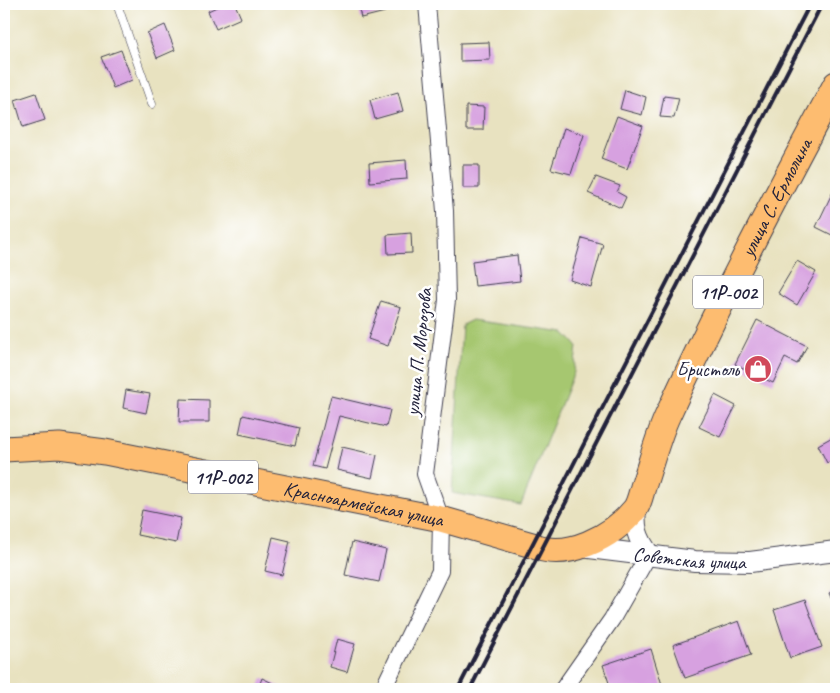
<svg xmlns="http://www.w3.org/2000/svg" width="840" height="693" font-family="Caveat,sans-serif">
<style>
.green{fill:#a6c770;stroke:#647456}
.building{fill:#d7a1e0}
.lines{fill:none;stroke-linecap:round;stroke-linejoin:round}
.service-casing{stroke:#403f4f;stroke-width:9}
.minor-casing{stroke:#403f4f;stroke-width:18}
.tertiary-casing{stroke:#403f4f;stroke-width:22}
.primary-casing{stroke:#403f4f;stroke-width:27}
.service{stroke:#fff;stroke-width:8}
.minor{stroke:#fff;stroke-width:16}
.tertiary{stroke:#fff;stroke-width:20}
.primary{stroke:#fdbc6f;stroke-width:25}
.rail{stroke:#22223b;stroke-width:4}
.labels{text-anchor:middle;stroke-width:5;stroke-linejoin:round;paint-order:stroke}
.shield{fill:#fff;stroke:#646476;stroke-width:1}
.shield-label{font-size:19px;font-weight:bold;fill:#22223b}
.street-label{font-size:20px;fill:#22223b;stroke:#fff}
.poi-label{font-size:20px;fill:#22223b;stroke:#fff;text-anchor:end}
</style>
<rect width="100%" height="100%" fill="#fff"/>
<filter id="ink" filterUnits="userSpaceOnUse"><feTurbulence type="fractalNoise" baseFrequency=".02" numOctaves="2"/><feDisplacementMap in="SourceGraphic" scale="10" xChannelSelector="R" yChannelSelector="G"/><feConvolveMatrix kernelMatrix="1 2 1 2 8 2 1 2 1" color-interpolation-filters="sRGB"/></filter>
<filter id="wash" filterUnits="userSpaceOnUse"><feTurbulence type="fractalNoise" baseFrequency=".0096" numOctaves="4" result="noise"/><feDisplacementMap in="SourceGraphic" scale="20" xChannelSelector="R" yChannelSelector="G"/><feGaussianBlur stdDeviation="1.12" result="paint"/><feColorMatrix in="noise" values="0 0 0 0 0 0 0 0 0 0 0 0 0 0 0 0 0 1.4 0 .05"/><feComposite in="paint" operator="in"/></filter>
<g filter="url(#wash)">
<rect width="100%" height="100%" fill="#e8e2c0"/>
<path class="green" d="M472 320 565 333 577 346 574 372 521 505 452 493 462 325Z"/>
<g id="blocks">
<path class="building" d="M223 4H235L241 18 216 29 208 11Z
M358 4H383L385 12 361 18Z
M165 25 175 50 157 58 147 33Z
M489 42 490 60 460 61V43Z
M121 50 132 80 113 88 101 57Z
M625 90 646 97 642 115 620 109Z
M398 92 403 111 375 119 370 100Z
M36 93 45 120 23 127 15 100Z
M664 96 679 98 674 118 660 117Z
M466 106 484 107 483 130H466Z
M617 116 643 126 627 169 601 159Z
M564 128 584 135 571 174 551 169Z
M406 160 407 179 370 182 369 163Z
M463 165H479V188H463Z
M596 177 620 186 617 192 626 197 621 208 588 193Z
M836 185V237L816 227Z
M411 233 412 253 388 254 387 235Z
M582 238 603 244 591 287 570 280Z
M517 255 520 281 475 286 472 261Z
M797 261 816 272 797 305 778 293Z
M381 301 401 307 388 346 368 339Z
M757 320 807 346 797 364 785 358 773 383 735 364Z
M126 390 150 394 146 413 123 408Z
M715 395 736 406 720 437 699 427Z
M331 396 390 410 386 427 339 416 325 469 313 466Z
M180 399 209 400V422H179Z
M243 415 299 428 295 446 239 434Z
M836 435V458L827 463 818 445Z
M342 447 377 455 372 478 337 470Z
M142 510 181 518 176 543 137 535Z
M273 537 290 541 282 575 265 571Z
M352 542 386 550 379 582 345 575Z
M836 590V610L829 593Z
M805 600 822 647 790 658 774 610Z
M739 621 751 655 685 678 673 645Z
M337 639 355 644 347 672 330 667Z
M651 649 663 688 611 689 603 665Z
M262 678 281 687 280 689H258Z"/>
</g>
</g>
<g filter="url(#ink)">
<use href="#blocks" fill-opacity="0" stroke="#403f4f" stroke-width="1"/>
<g class="lines">
<g class="service-casing">
<path id="service" d="M117 4 152 104"/>
</g>
<g class="minor-casing">
<path id="minor" d="M383 689 440 571 441 519 425 474 447 300 445 211 427 4
M563 689 612 619 649 554"/>
</g>
<g class="tertiary-casing">
<g id="tertiary">
<path d="M636 507C634 527 637 538 649 554"/>
<path id="s1" d="M581 547 695 561 750 562 836 551"/>
</g>
</g>
<g class="primary-casing">
<g id="primary">
<path id="s2" d="M4 449 59 446 105 452 441 519 532 545C566 562 613 536 635 509 640 502 641 492 644 484 651 463 657 440 666 419 718 305 777 194 836 84"/>
</g>
</g>
<use href="#service" class="service"/>
<use href="#minor" class="minor"/>
<use href="#tertiary" class="tertiary"/>
<use href="#primary" class="primary"/>
<path class="rail" d="M458 689 810 4
M470 689 822 4"/>
</g>
</g>
<defs>
<g id="shop-disc" transform="scale(1.4375)"><circle r="9.5" fill="#d1495b" stroke="#fff"/><path d="M-5-2.5h2.3a2.7 3.5 0 0 1 5.4 0H5L5.5 6h-11ZM-1.5-2.5h3a1.5 2.3 0 0 0-3 0Z" fill="#fff"/></g>
</defs>
<g fill-rule="evenodd">
<use href="#shop-disc" x="758" y="369"/>
</g>
<g class="labels">
<g class="shield">
<rect x="693" y="275.5" width="70" height="33" rx="4"/>
<rect x="188" y="460.5" width="70" height="33" rx="4"/>
</g>
<g class="shield-label">
<text x="728" y="299">11Р-002</text>
<text x="223" y="484">11Р-002</text>
</g>
<g class="street-label">
<text dy="7" stroke="none"><textPath href="#s2" startOffset="998">улица С. Ермолина</textPath></text>
<text transform="translate(418 352) rotate(-84)" y="7">улица П. Морозова</text>
<text dy="7" stroke="none"><textPath href="#s2" startOffset="365">Красноармейская улица</textPath></text>
<text dy="7" stroke="none"><textPath href="#s1" startOffset="109">Советская улица</textPath></text>
</g>
<g class="poi-label">
<text x="739" y="376">Бристоль</text>
</g>
</g>
<rect width="840" height="693" fill="none" stroke="#fff" stroke-width="20"/>
</svg>
